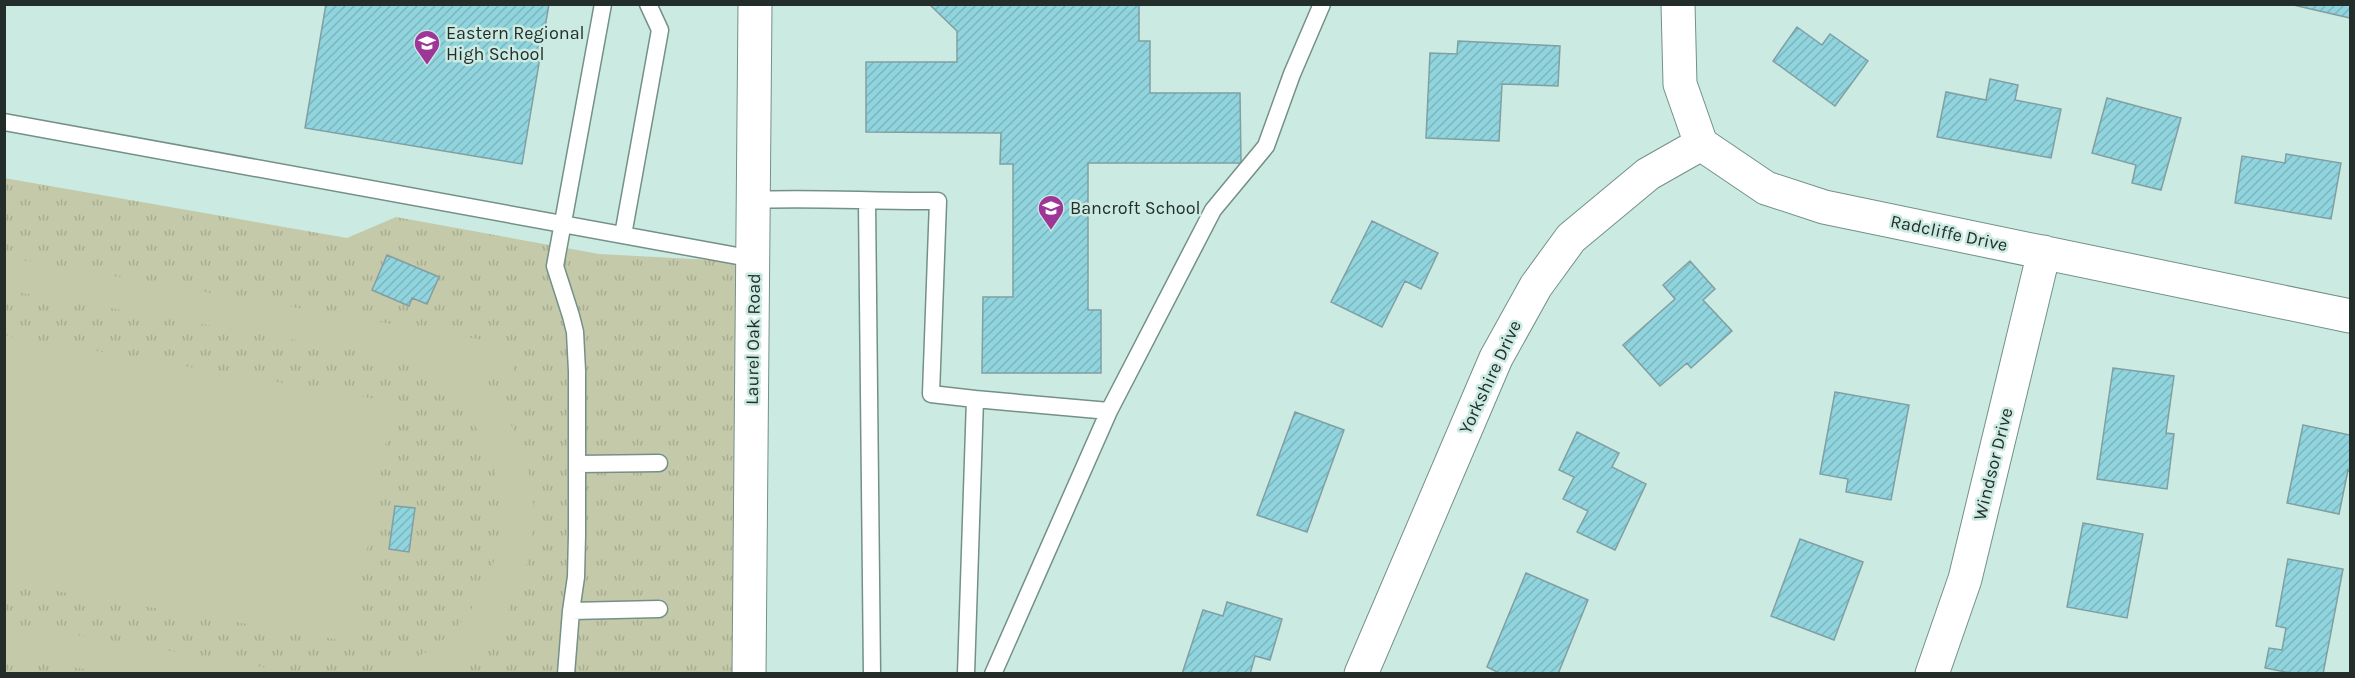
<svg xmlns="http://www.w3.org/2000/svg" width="2355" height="678" font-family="Karla,sans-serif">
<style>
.park{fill:url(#park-tufts)}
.pitch{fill:#c4c9a9}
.building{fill:url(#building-hatch);stroke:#819fa3;stroke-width:1.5}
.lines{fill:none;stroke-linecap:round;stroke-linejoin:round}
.service-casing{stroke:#749088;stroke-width:19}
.minor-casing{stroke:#749088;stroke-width:35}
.service{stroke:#fff;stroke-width:16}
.minor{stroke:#fff;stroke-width:33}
.labels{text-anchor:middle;stroke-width:5;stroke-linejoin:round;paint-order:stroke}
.poi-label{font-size:18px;fill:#232e2b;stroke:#cbeae1;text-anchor:start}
.street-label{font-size:18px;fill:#232e2b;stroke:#cbeae1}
</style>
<defs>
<pattern id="park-tufts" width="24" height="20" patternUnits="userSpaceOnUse" patternTransform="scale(1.5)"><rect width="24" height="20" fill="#c4c9a9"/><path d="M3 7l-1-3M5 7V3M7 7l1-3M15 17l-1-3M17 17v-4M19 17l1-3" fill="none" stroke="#a8ad92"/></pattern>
<pattern id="building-hatch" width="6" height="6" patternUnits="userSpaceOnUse" patternTransform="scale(1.5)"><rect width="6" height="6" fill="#90d4de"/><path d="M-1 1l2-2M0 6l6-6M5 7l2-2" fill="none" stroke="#7cb6bf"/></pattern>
</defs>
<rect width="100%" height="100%" fill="#cbeae1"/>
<path class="park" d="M4 178 347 238 396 217 599 254 750 262 760 673H5Z"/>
<path class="pitch" d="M5 257 517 346 513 378 473 372C537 440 553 527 508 611 496 633 476 661 453 672 443 677 390 674 375 673 542 633 542 398 376 354L5 290Z
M4 335 393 402 351 642 5 582Z
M4 623H5L298 673H108L5 656Z"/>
<path class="building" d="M326 4H549L522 164 305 128Z
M929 4H1139V41H1150V93H1240L1241 163H1088V310H1101V373H982L983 297H1013V164H1000L1001 133 866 132V62H957V31Z
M2289 4H2350V18Z
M1797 27 1822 45 1830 34 1868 61 1835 106 1773 61Z
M1458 41 1560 46 1558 86 1502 84 1499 141 1426 138 1430 53 1457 54Z
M1990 79 2018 85 2015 100 2061 109 2051 158 1937 137 1946 92 1986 100Z
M2107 98 2181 118 2161 190 2132 183 2136 165 2092 153Z
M2286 154 2341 163 2331 219 2235 203 2242 156 2285 163Z
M1372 221 1438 253 1421 289 1405 281 1382 327 1331 302Z
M387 255 439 277 427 304 412 298 409 306 372 290Z
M1690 261 1715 289 1703 300 1732 331 1691 368 1687 363 1660 386 1623 345 1675 299 1663 285Z
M2113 368 2174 376 2166 433 2174 434 2167 489 2097 479Z
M1835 392 1909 405 1891 500 1846 492 1848 479 1820 474Z
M1295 412 1344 430 1307 532 1257 515Z
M2303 425 2350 435V471L2348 470 2339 514 2287 503Z
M1577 432 1619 453 1612 467 1646 484 1615 550 1577 532 1588 511 1563 499 1574 477 1559 470Z
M395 506 415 508 409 552 389 549Z
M2083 523 2143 534 2127 618 2067 607Z
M1800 539 1863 562 1834 640 1771 616Z
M2288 559 2343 569 2323 674H2296L2265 668 2269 648 2282 650 2286 628 2276 626Z
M1526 573 1588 600 1558 674H1501L1487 667Z
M1227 602 1282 619 1270 660 1255 656 1250 674H1182L1203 610 1223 616Z"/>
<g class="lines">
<g class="service-casing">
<path id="service" d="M4 122 754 259
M753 200C815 197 876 202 938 201L931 394 975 399 966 674
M867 202 872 674
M623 235 660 30 648 4
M975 399 1109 411
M578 464 659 463
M571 611 659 609
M566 674 571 611 576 577 577 535V371L575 332 571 316 555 266 603 4
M993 674 1109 411 1213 210 1266 146 1292 74 1322 4"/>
</g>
<g class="minor-casing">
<path id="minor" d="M1678 4 1680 84 1701 144 1766 188 1824 207 2350 316
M749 674 755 4
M1361 674 1496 358 1536 286 1571 238 1648 174 1701 144
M1932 674 1965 579 2044 252"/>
</g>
<use href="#service" class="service"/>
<use href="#minor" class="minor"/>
</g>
<defs>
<g id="school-pin" transform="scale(1.35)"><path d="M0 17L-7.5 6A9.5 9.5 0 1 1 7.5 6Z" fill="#9e3698" stroke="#cbeae1"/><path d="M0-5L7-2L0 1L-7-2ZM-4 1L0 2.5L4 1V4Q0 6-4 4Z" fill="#fff"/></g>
</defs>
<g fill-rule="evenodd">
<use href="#school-pin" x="427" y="43"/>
<use href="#school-pin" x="1051" y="208"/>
</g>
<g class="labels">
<g class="poi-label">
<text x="446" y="39">Eastern Regional<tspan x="446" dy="21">High School</tspan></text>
<text x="1070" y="214">Bancroft School</text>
</g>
<g class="street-label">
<text transform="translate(1949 233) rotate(12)" y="6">Radcliffe Drive</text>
<text transform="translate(753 339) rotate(-89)" y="6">Laurel Oak Road</text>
<text transform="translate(1490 377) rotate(-65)" y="6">Yorkshire Drive</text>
<text transform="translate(1993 464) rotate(-76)" y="6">Windsor Drive</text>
</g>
</g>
<rect width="2355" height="678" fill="none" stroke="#232e2b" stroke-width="12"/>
</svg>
